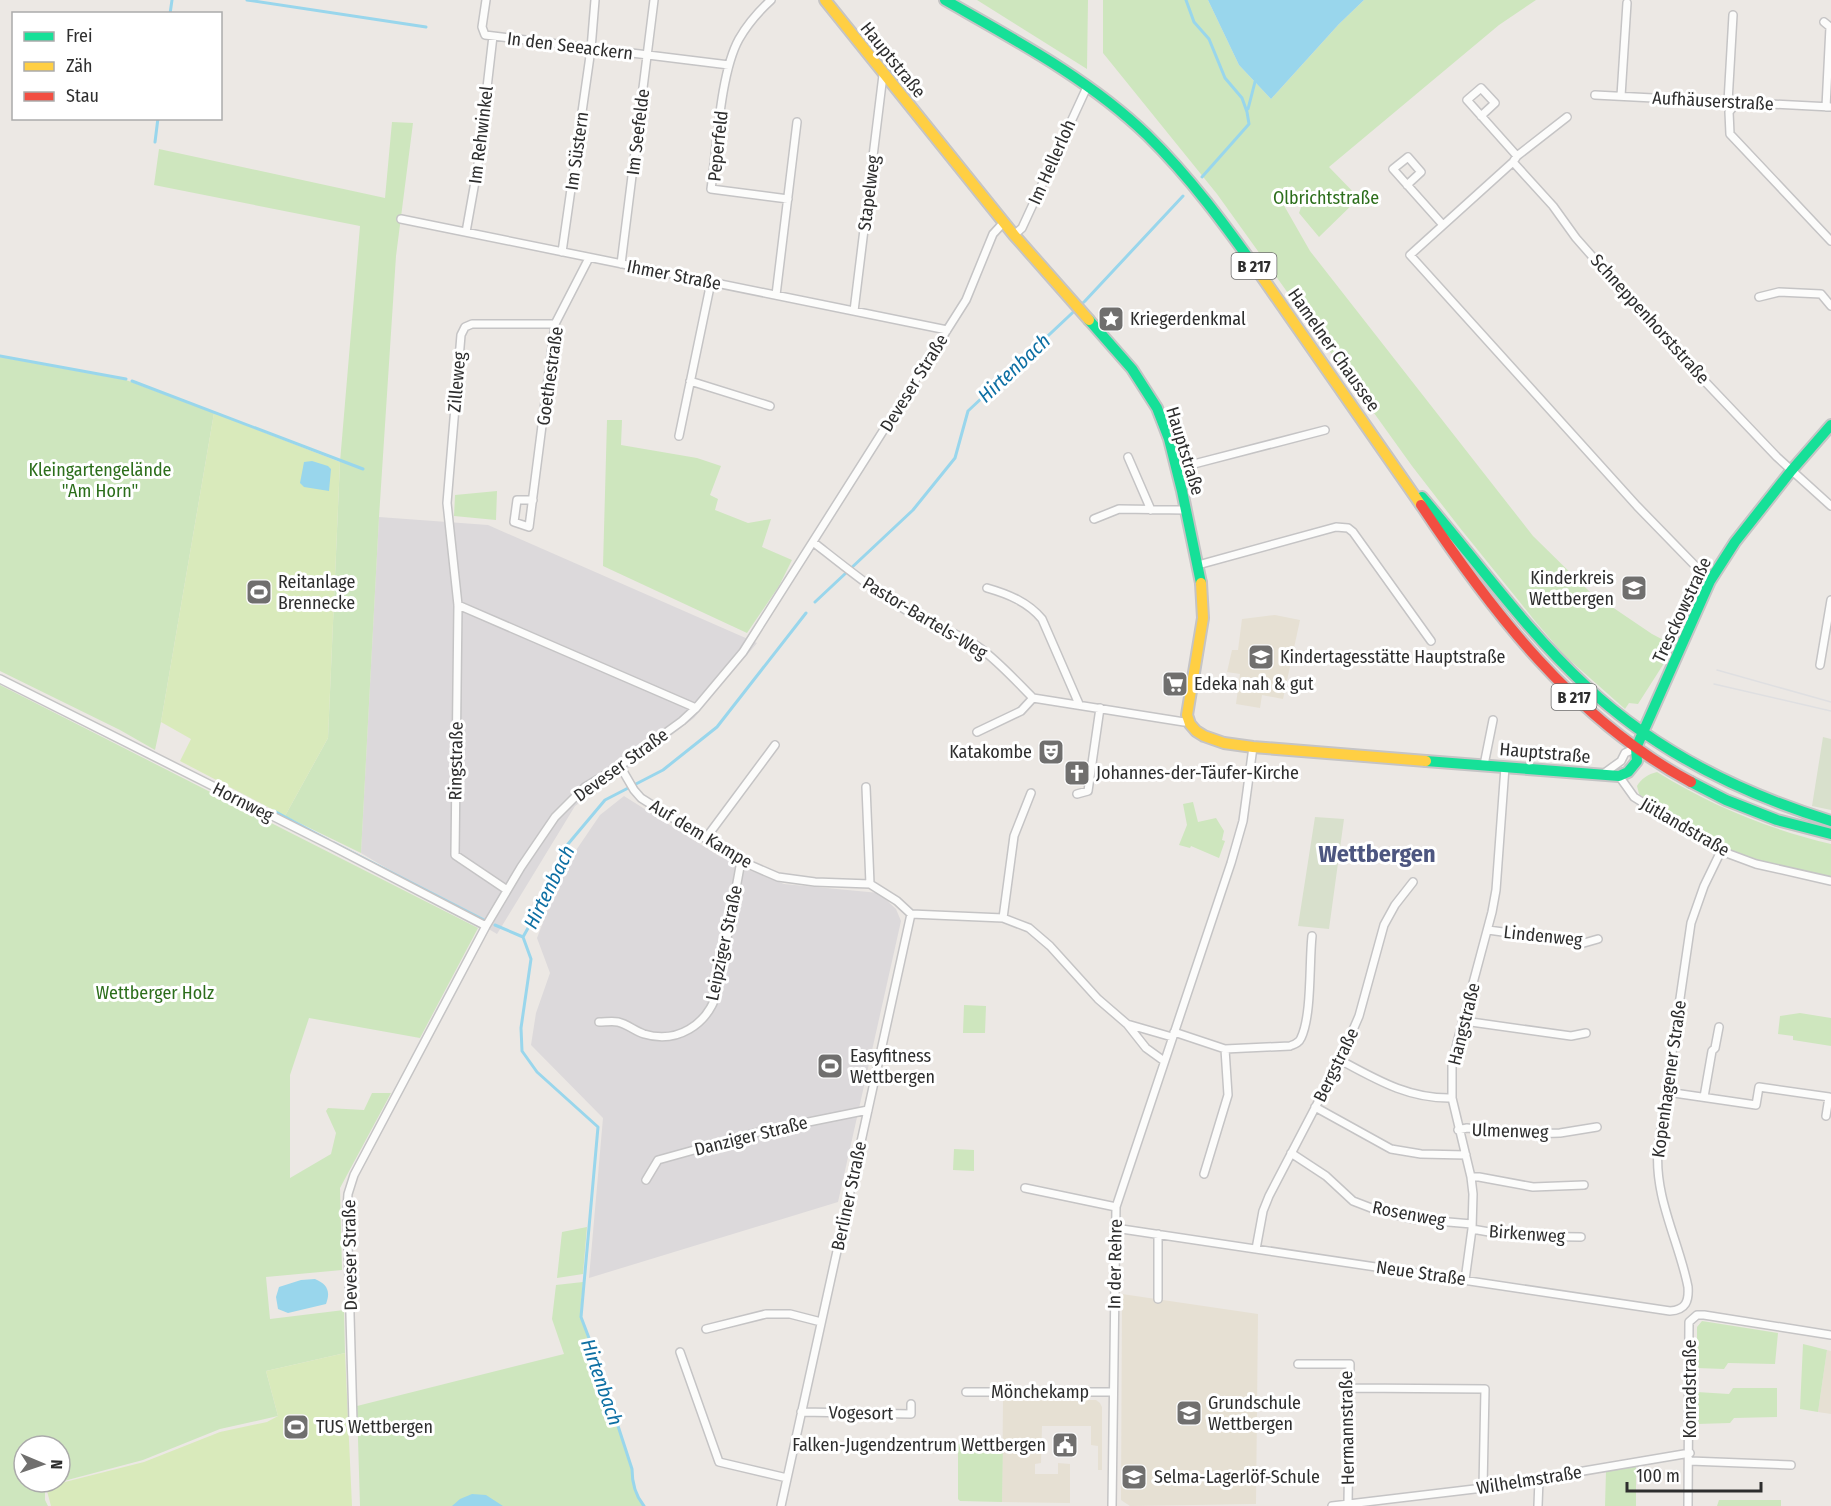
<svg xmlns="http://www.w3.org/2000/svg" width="1831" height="1506" font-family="'Fira Sans Condensed',sans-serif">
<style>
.industrial{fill:#dcd9db}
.education{fill:#e6e0d3}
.green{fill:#cee6be}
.cemetery{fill:#d8e0cc}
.pitch{fill:#d9eabb}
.water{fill:#99d6ec}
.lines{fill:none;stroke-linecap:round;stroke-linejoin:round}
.stream{stroke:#99d6ec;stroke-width:3}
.street-casing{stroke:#c5c4c5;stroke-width:10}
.fast-casing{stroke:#c5c4c5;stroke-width:14}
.slow-casing{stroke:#c5c4c5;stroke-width:14}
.jam-casing{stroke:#c5c4c5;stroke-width:14}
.street{stroke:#fcfcfb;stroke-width:7}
.fast{stroke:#16e098;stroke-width:10}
.slow{stroke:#ffcf43;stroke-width:10}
.jam{stroke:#f24e42;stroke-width:10}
.tram{stroke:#dfdfe1;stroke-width:1.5}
.labels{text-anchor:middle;stroke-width:6;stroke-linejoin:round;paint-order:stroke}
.shield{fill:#fff;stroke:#6d6d6d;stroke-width:1.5}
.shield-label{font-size:16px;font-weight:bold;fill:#2e2e2e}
.street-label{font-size:18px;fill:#2e2e2e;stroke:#fff}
.park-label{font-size:18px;fill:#2c6e1b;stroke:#fff}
.poi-label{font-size:18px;fill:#2e2e2e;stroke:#fff;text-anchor:start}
.water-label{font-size:20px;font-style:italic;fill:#0d6fa3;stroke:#fff}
.district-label{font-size:24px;font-weight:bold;fill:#4d5680;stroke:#fff}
</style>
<rect width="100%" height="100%" fill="#ece8e4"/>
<path class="industrial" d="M379 517 488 525 757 643 694 718 630 767 575 806 497 934 361 853Z
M624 796 719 856 746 869 784 884 879 893 896 909 901 921 838 1202 589 1278 603 1118 531 1045 536 1013 550 973 537 938 564 868 600 815Z"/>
<path class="education" d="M1275 615 1300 620 1283 699 1262 695 1260 708 1236 704 1240 674 1227 672 1232 650H1238L1242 619Z
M1122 1294 1258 1314 1256 1504 1130 1506 1121 1500Z
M1827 1350 1831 1351V1414L1818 1412Z
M1003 1400H1096L1100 1403 1102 1407V1470H1098V1446L1091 1445V1426H1042L1041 1463 1035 1464V1474H1058V1463L1070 1464V1503L1002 1502Z"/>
<path class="green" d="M977 0H1088L1087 69Z
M1103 0H1208L1239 65 1271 99 1339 24 1364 0H1536L1499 25 1329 167 1359 198 1319 237 1299 213 1304 200 1292 186 1278 195 1310 251 1533 536 1590 592 1652 634 1675 646 1638 704 1629 703 1625 709 1565 656 1535 621 1460 528 1412 466 1217 194 1103 53Z
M392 122 413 123 396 256 379 517 361 853 285 816 328 738 340 462 360 226 154 185 159 149 385 198Z
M0 357 126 380 214 413 161 722 155 750 120 730 0 671Z
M607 420H622L621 445 697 458 721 466 710 495 718 499 715 510 748 523 771 519 762 547 792 560 779 586 747 633 603 566Z
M497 491 496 520 454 516 455 495Z
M0 685 478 928 420 1038 309 1018 290 1075V1178L331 1154 336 1133 326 1111 328 1108 364 1110 372 1093H391L340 1188 342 1270 266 1277 270 1319 344 1310 345 1353 266 1371 278 1416 220 1429 143 1460 60 1482V1446H24V1482H58L52 1484 45 1491V1500L48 1506H0Z
M1657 772C1712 806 1768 829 1831 844V881L1756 864 1700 839 1639 794 1637 786C1641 779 1648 774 1657 772Z
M1193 802 1198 822 1216 818 1224 831 1222 840 1225 841 1219 858 1191 846 1190 848 1179 845 1187 825 1183 804Z
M964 1005 986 1006 985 1033H963Z
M1800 1013 1831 1018V1046L1793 1040V1036L1778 1034 1780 1016Z
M954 1149 974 1150V1171L953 1170Z
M587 1227 583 1274 557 1278 562 1232Z
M583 1282 580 1316 592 1346 632 1469C632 1483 635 1495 644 1506H360L357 1406 564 1354 552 1319 556 1285Z
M1702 1321 1778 1333 1775 1364 1728 1363 1724 1369 1697 1368V1327Z
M1803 1344 1827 1350 1818 1412 1800 1409Z
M1733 1388H1777V1417L1734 1418 1730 1423 1697 1424V1392L1729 1394Z
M958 1444H1003L1002 1502 960 1501 958 1499Z
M1636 1465V1506H1605L1606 1471Z
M1719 1500H1781V1506H1717Z"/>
<path class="cemetery" d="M1823 737 1831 739V810L1812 806Z
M1315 817 1344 819 1329 929 1298 926Z"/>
<path class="pitch" d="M214 413 340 462 328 738 285 816 180 761 191 739 161 722Z
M345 1353 352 1506H51L47 1491 53 1485 144 1462 220 1432 267 1422 278 1416 266 1371Z"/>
<path class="water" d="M1208 0H1364L1339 24 1271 99 1239 65Z
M312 461 328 466 331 469 329 491 304 487 300 483 304 462Z
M315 1279C327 1284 331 1291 326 1304L288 1313 278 1309 276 1297 279 1287 301 1280Z
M472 1494 486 1495 503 1506H452L460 1499Z"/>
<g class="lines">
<path class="stream" d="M247 0 426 27
M1186 0 1194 22 1209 39 1225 78 1242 98 1247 112 1249 124 1202 177
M170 14 172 0
M1248 109 1256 78
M155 142 158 118
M0 356 126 379
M132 381 363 469
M815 602 913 510 955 458 968 411 1085 301 1183 196
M274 811 328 840
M334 843 484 920
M495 925 523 937
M644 1506C635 1495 632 1483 632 1469L592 1346 581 1317 598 1127 537 1072 522 1051 521 1028 531 959 523 937 550 889 563 850 605 800 663 770 717 727 806 613"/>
<g class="street-casing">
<path id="street" d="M486 0 482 27 485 35 729 65
M771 0C759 11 747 25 739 39 720 73 717 148 711 189L788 199
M1824 22 1830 27 1826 107
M1595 95 1831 107
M1621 96 1627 3
M1728 102 1733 15
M1740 105 1734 106 1729 112 1730 134 1831 241
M1481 116 1495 103 1481 88 1467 100 1517 156
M1567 117 1517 156 1513 162 1410 255 1637 506 1710 581
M1513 162 1553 206 1576 238 1674 349 1777 457 1831 506
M1407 185 1421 172 1408 157 1393 169 1443 225
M401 219 947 330
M466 232 478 165 493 36
M1014 235 1022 228 1087 87
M562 252 591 49 595 0
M621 264 654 0
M776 295 797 122
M1759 297 1779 292 1821 294 1831 306
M854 311 883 75
M690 381 770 406
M679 436 711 282
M1128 457 1151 510
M1177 471 1190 465 1325 430
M533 500H517L514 522 529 527 555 324 589 258
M1094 519 1119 509 1186 510
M813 542C845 567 878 594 914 615 935 627 960 633 980 648 999 662 1016 681 1033 698
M1198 565 1336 527 1348 528 1353 532 1431 641
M987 588C1008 594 1028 602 1042 619L1079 704
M458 605 696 708
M1820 665 1831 600
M0 679 332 846 486 926
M1033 698 1184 722 1188 721
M977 732 1021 711 1033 698
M1484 765 1493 720
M620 766 634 790 641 798 741 861 778 877 815 882 870 884 897 901 911 914 1003 918 1029 928 1050 946 1098 999 1127 1024 1146 1048 1164 1061
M1603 774 1621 761 1625 753 1636 748
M1619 776 1634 797 1721 851 1756 864 1831 881
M866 787 870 884
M1077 794 1088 791 1100 708
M706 838 775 745
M507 890 455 855 458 605 447 503 461 335 465 327 472 324H555
M1003 918 1014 836 1031 793
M1488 930 1584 943 1598 939
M1464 1021 1571 1036 1586 1033
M599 1022C605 1022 613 1021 618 1022 627 1024 635 1031 644 1034 677 1044 707 1025 717 993L741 861
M1127 1024 1172 1037
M1174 1032 1225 1049 1290 1046C1295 1044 1299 1043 1301 1038 1312 1015 1309 963 1312 936
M1340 1060C1377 1080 1409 1099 1452 1098
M1667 1092 1756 1105 1759 1087 1829 1097 1826 1116
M1704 1097 1712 1051 1715 1048 1719 1027
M1315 1107 1391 1149 1421 1154 1466 1155
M1458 1130 1467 1128 1529 1134 1560 1133 1597 1127
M1291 1153 1326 1176 1353 1201 1379 1211 1413 1219 1472 1224
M1204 1174 1228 1095 1225 1049
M1471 1177H1479L1533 1187 1584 1185
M646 1180 658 1160 759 1132 868 1110
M1025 1188 1116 1207
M1115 1228 1670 1311C1686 1310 1689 1301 1688 1287 1679 1241 1654 1198 1658 1149L1691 923 1704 886 1721 851
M1472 1229 1512 1236 1581 1237
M1256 1249 1263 1211 1269 1196 1340 1060 1359 1016 1384 925 1395 905 1413 882
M1465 1280 1472 1229 1473 1194 1471 1177 1452 1098V1066L1457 1043 1492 912 1496 890 1505 767
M1158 1299V1234
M706 1329 766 1314H790L821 1322
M680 1352 719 1462 787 1478
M1298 1364H1350L1348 1504
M1350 1388 1485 1389 1483 1488
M966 1392H1113
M801 1412 911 1414V1404
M353 1422 347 1208 348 1194 354 1175 486 926 521 867 555 817 585 787 620 766 682 721 696 708 743 652 966 300 993 234 1004 222
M1690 1461 1791 1465
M781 1506 911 914
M1112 1506 1116 1207 1231 863 1243 821 1253 747
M1332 1506 1483 1488 1690 1453
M1538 1506 1539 1479
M1688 1506 1689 1322 1697 1315H1704L1831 1335"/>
</g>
<g class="fast-casing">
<path id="fast" d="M945 0C1015 40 1089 79 1147 135 1190 177 1225 225 1260 274
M1089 320 1132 369 1157 408 1169 439 1182 491 1201 583
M1422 497C1476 560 1525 629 1586 686 1656 752 1740 793 1831 821
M1426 761 1619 776 1628 772 1637 761 1636 748 1710 581 1735 542 1791 471 1831 425
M1691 782 1726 800 1777 820 1831 834"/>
</g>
<g class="slow-casing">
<path id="slow" d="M825 0 1014 235 1089 320
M1260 274 1421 505
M1201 583 1203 618 1187 715 1190 724 1196 731 1204 736 1224 743 1253 747 1426 761"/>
</g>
<g class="jam-casing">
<path id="jam" d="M1421 505C1492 612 1575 720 1691 782"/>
</g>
<use href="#street" class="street"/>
<use href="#fast" class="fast"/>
<use href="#slow" class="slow"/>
<use href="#jam" class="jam"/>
<path class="tram" d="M1717 670 1831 702
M1714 684 1831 711"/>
</g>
<defs>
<g id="sight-square" transform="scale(1.35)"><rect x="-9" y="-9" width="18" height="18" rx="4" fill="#706f6e" stroke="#fff"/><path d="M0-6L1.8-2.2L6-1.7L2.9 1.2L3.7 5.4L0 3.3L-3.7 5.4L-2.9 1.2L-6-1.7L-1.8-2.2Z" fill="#fff"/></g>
<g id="school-square" transform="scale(1.35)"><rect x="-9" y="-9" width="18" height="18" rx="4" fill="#706f6e" stroke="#fff"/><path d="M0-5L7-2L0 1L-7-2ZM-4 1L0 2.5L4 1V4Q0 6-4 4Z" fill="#fff"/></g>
<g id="stadium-square" transform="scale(1.35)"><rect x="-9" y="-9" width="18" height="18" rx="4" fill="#706f6e" stroke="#fff"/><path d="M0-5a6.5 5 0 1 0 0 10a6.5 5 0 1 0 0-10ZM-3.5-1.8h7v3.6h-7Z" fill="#fff"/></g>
<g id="supermarket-square" transform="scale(1.35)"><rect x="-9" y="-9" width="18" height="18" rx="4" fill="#706f6e" stroke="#fff"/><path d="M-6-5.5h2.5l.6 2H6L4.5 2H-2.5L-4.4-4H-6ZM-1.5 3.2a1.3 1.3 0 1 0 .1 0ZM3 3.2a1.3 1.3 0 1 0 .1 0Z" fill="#fff"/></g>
<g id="theatre-square" transform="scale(1.35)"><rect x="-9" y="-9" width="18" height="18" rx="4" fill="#706f6e" stroke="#fff"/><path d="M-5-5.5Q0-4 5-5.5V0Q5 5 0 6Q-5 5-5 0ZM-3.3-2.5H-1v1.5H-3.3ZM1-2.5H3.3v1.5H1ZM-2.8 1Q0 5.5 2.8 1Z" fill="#fff"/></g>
<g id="church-square" transform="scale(1.35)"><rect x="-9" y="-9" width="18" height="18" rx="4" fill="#706f6e" stroke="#fff"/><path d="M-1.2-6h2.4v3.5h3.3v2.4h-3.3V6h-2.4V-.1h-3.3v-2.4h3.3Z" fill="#fff"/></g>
<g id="civic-square" transform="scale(1.35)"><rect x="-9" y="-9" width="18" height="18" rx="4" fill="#706f6e" stroke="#fff"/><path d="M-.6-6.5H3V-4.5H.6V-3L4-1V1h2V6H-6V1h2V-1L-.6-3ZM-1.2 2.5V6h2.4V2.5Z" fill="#fff"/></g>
</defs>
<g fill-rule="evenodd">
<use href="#sight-square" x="1111" y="319"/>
<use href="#school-square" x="1634" y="588"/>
<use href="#stadium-square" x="259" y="592"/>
<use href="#school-square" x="1261" y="657"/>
<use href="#supermarket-square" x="1175" y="684"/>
<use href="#theatre-square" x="1051" y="752"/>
<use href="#church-square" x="1077" y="773"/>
<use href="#stadium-square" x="830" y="1066"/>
<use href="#school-square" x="1189" y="1413"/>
<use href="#stadium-square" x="296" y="1427"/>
<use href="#civic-square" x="1065" y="1445"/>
<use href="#school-square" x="1134" y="1477"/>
</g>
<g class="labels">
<g class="shield">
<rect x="1231.5" y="253" width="45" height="26" rx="4.5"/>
<rect x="1551.5" y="684" width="45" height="26" rx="4.5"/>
</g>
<g class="shield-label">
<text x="1254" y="272">B 217</text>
<text x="1574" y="703">B 217</text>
</g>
<g class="street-label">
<text transform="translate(570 46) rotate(7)" y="6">In den Seeackern</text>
<text transform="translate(893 60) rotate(51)" y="6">Hauptstraße</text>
<text transform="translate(1713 101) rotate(3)" y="6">Aufhäuserstraße</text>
<text transform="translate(638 132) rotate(-83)" y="6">Im Seefelde</text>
<text transform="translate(481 135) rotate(-83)" y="6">Im Rehwinkel</text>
<text transform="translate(718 146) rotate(-84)" y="6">Peperfeld</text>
<text transform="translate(577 151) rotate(-82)" y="6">Im Süstern</text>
<text transform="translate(1052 162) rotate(-66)" y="6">Im Hellerloh</text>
<text transform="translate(869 193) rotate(-83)" y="6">Stapelweg</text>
<text transform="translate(674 275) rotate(11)" y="6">Ihmer Straße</text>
<text transform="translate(1650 319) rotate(48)" y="6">Schneppenhorststraße</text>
<text transform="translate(1334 350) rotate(55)" y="6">Hamelner Chaussee</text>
<text transform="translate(550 376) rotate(-82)" y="6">Goethestraße</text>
<text transform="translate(457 382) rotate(-85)" y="6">Zilleweg</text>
<text transform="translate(914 383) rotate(-58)" y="6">Deveser Straße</text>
<text transform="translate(1185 451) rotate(73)" y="6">Hauptstraße</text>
<text transform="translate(1682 610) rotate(-65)" y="6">Tresckowstraße</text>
<text transform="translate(925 618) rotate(31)" y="6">Pastor-Bartels-Weg</text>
<text transform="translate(1545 753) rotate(5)" y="6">Hauptstraße</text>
<text transform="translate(456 761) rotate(-89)" y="6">Ringstraße</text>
<text transform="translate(621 765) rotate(-36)" y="6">Deveser Straße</text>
<text transform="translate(243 802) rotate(27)" y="6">Hornweg</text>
<text transform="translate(1685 827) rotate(30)" y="6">Jütlandstraße</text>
<text transform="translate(701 834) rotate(31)" y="6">Auf dem Kampe</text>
<text transform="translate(1543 936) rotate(6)" y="6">Lindenweg</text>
<text transform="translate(724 943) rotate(-78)" y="6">Leipziger Straße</text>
<text transform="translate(1464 1024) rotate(-76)" y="6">Hangstraße</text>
<text transform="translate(1336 1065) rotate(-64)" y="6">Bergstraße</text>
<text transform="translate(1669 1079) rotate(-82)" y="6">Kopenhagener Straße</text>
<text transform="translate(1510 1131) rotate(2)" y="6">Ulmenweg</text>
<text transform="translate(751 1136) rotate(-14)" y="6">Danziger Straße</text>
<text transform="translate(849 1196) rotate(-78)" y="6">Berliner Straße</text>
<text transform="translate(1409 1214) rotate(11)" y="6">Rosenweg</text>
<text transform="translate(1527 1234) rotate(4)" y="6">Birkenweg</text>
<text transform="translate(350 1255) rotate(-91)" y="6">Deveser Straße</text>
<text transform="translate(1115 1264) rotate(-89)" y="6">In der Rehre</text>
<text transform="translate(1421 1273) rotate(8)" y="6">Neue Straße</text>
<text transform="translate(1690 1389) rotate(-90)" y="6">Konradstraße</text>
<text x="1040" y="1398">Mönchekamp</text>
<text transform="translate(861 1413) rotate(1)" y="6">Vogesort</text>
<text transform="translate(1347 1428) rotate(-91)" y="6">Hermannstraße</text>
<text transform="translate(1529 1480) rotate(-9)" y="6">Wilhelmstraße</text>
</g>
<g class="park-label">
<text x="1326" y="204">Olbrichtstraße</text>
<text x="100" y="476">Kleingartengelände<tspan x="100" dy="21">"Am Horn"</tspan></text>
<text x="155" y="999">Wettberger Holz</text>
</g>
<g class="poi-label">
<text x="1130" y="325">Kriegerdenkmal</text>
<text x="1614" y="584" text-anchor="end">Kinderkreis<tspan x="1614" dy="21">Wettbergen</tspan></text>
<text x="278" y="588">Reitanlage<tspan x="278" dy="21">Brennecke</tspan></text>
<text x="1280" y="663">Kindertagesstätte Hauptstraße</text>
<text x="1194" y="690">Edeka nah &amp; gut</text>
<text x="1032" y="758" text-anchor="end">Katakombe</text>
<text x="1096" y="779">Johannes-der-Täufer-Kirche</text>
<text x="850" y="1062">Easyfitness<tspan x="850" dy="21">Wettbergen</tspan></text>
<text x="1208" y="1409">Grundschule<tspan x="1208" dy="21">Wettbergen</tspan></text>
<text x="316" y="1433">TUS Wettbergen</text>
<text x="1046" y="1451" text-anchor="end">Falken-Jugendzentrum Wettbergen</text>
<text x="1154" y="1483">Selma-Lagerlöf-Schule</text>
</g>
<g class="water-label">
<text transform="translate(1014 368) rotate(-43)" y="7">Hirtenbach</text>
<text transform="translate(549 887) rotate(-64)" y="7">Hirtenbach</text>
<text transform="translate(602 1382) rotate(71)" y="7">Hirtenbach</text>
</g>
<g class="district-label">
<text x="1377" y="862">Wettbergen</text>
</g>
</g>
<rect x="12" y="12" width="210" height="108" fill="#ffffff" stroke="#ababab" stroke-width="1.5"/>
<rect x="24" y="32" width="30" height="9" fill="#16e098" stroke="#ababab" stroke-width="1.5"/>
<text x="66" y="42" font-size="18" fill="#2e2e2e">Frei</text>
<rect x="24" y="62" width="30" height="9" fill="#ffcf43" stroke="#ababab" stroke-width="1.5"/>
<text x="66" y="72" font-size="18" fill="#2e2e2e">Zäh</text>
<rect x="24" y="92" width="30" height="9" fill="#f24e42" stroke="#ababab" stroke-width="1.5"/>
<text x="66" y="102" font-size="18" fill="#2e2e2e">Stau</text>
<g transform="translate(42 1464) rotate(92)"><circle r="28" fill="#ffffff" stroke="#ababab" stroke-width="1.5"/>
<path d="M0-4.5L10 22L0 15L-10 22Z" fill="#706f6e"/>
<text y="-9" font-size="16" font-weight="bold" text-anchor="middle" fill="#2e2e2e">N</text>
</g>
<path d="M1627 1482v9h134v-9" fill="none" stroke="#2e2e2e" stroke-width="3"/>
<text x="1636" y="1482" font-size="18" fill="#2e2e2e" stroke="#ffffff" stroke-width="4.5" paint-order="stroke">100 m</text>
</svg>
